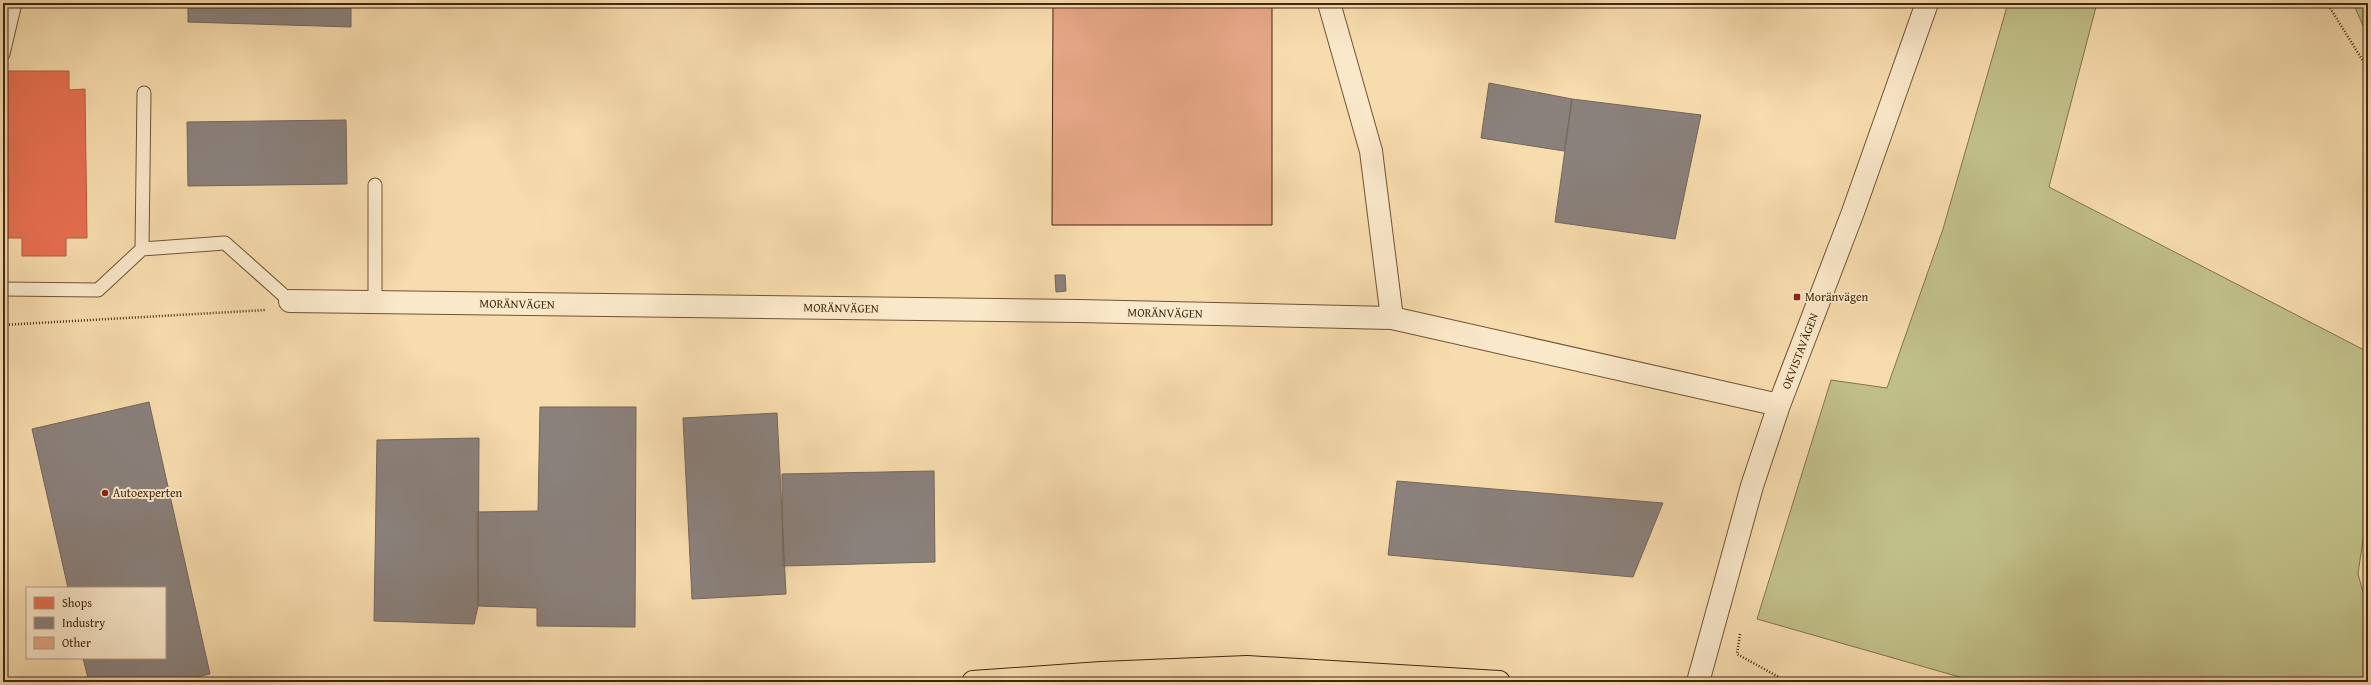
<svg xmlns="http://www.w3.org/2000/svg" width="2371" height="685" font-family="'Gentium Book Plus',serif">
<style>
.green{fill:#c1bf88;stroke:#81744a}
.shops{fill:#e76f51;stroke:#b55a3c}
.industry{fill:#8a817c;stroke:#74665a}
.building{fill:#e6a787;stroke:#41280c}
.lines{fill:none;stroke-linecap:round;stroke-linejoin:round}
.lane-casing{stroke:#6e5534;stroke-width:15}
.street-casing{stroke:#6e5534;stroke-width:24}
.primary-casing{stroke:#41280c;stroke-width:24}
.path{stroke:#41280c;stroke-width:2.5;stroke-dasharray:1 2;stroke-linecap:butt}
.lane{stroke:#fae8ca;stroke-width:13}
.street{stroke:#fae8ca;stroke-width:22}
.primary{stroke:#f7dcae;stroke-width:22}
.poi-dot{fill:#8f2418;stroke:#fae8ca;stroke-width:1.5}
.labels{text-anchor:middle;stroke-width:4;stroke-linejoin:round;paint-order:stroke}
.poi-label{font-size:12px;fill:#41280c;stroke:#fae8ca;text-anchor:start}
.street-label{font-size:12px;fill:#41280c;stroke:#fae8ca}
</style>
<rect width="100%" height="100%" fill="#f7dcae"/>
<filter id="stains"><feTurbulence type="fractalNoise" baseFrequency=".005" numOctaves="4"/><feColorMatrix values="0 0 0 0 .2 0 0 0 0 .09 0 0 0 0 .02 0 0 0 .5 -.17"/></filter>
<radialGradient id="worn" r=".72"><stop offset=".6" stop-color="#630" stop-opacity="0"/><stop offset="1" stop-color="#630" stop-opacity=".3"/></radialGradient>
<path class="green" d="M2008 3H2097L2049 187 2368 352V504L2358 574 2368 610V682H1977L1757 619 1831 380 1887 388 1943 229Z
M2353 3H2368V37Z"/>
<path class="shops" d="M5 71H69V90L85 89 87 238H66V256H22V238H7Z"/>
<path class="industry" d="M188 3H351V27L188 22Z
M1489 83 1572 99 1564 151 1481 138Z
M1572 99 1701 115 1675 239 1555 222Z
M346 120 347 184 188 186 187 122Z
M1055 275H1065L1066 291 1056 292Z
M149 402 210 674 174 682H89L83 658H165V588H68L32 429Z
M540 407H636L635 627 537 626V608L478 606 477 512 538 511Z
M777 413 786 594 692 599 683 418Z
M479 438 478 606 474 624 374 621 377 440Z
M934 471 935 562 783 566 782 474Z
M1397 481 1663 503 1633 577 1388 555Z"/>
<path class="building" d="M1053 3H1272V225H1052Z"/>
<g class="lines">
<g class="lane-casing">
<path id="lane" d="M3 54 15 3
M375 185V302
M142 249 144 93
M3 289 98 290 142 249 225 243 290 301"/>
</g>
<g class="street-casing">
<path id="street" d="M1329 3 1371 151 1392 318
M290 301 1079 311 1392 318 1779 405
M1698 682 1752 486 1779 405 1853 212 1927 3"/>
</g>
<g class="primary-casing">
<path id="primary" d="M973 682 1101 673 1247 667 1499 682"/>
</g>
<path class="path" d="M2327 3 2368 69
M3 325 266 310
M1740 634 1737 654 1784 680 1793 682"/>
<use href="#lane" class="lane"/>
<use href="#street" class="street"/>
<use href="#primary" class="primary"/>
</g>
<g class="poi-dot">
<rect x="1793" y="293" width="8" height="8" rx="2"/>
<circle cx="105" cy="493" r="4"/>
</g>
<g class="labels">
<g class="poi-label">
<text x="1805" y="301">Moränvägen</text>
<text x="113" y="497">Autoexperten</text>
</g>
<g class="street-label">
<text transform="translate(517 304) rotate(1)" y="4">MORÄNVÄGEN</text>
<text transform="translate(841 308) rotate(1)" y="4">MORÄNVÄGEN</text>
<text transform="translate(1165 313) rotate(1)" y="4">MORÄNVÄGEN</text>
<text transform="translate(1800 351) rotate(-69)" y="4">OKVISTAVÄGEN</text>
</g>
</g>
<rect width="2371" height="685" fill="none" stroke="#f7dcae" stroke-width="16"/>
<rect x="4" y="4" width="2363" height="677" fill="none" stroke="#41280c" stroke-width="2"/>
<rect x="8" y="8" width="2355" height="669" fill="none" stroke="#41280c"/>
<rect x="26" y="587" width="140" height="72" fill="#fae8ca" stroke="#b09b7e"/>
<rect x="34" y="597" width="20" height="12" fill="#e76f51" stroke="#b09b7e"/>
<text x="62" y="607" font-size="12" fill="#41280c">Shops</text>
<rect x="34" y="617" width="20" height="12" fill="#8a817c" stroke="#b09b7e"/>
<text x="62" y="627" font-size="12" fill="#41280c">Industry</text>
<rect x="34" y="637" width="20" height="12" fill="#e6a787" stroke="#b09b7e"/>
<text x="62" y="647" font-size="12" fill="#41280c">Other</text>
<rect width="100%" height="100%" filter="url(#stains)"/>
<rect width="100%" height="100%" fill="url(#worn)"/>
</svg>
